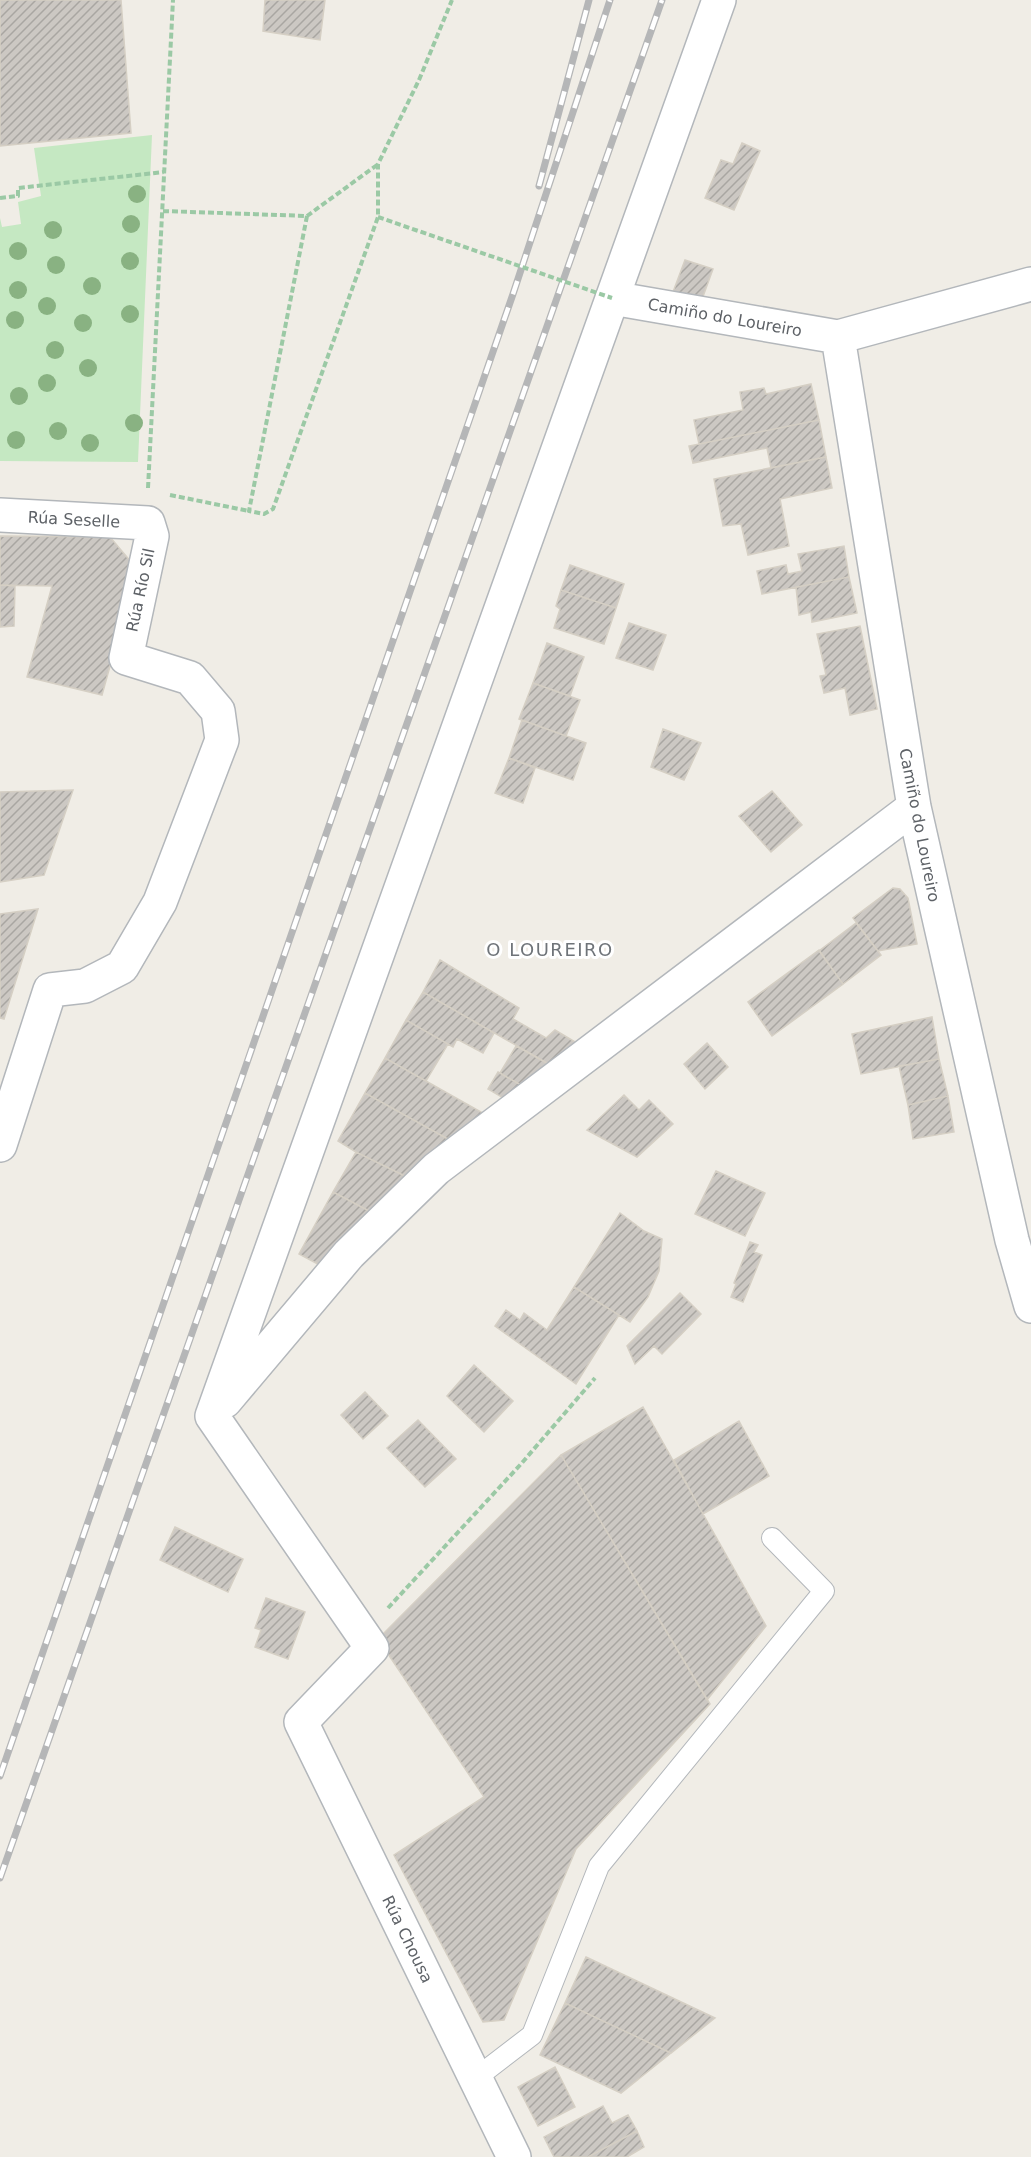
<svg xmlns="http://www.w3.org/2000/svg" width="1031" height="2157" font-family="'DejaVu Sans',sans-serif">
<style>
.grass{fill:#c5e8c2}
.building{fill:url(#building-hatch);stroke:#d5cfc4;stroke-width:1.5}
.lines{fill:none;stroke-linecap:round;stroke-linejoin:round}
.service-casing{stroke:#b3b7bb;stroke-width:22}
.minor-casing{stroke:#b3b7bb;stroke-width:36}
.path{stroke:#9bc9a5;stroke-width:4;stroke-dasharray:6 3;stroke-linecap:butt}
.service{stroke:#fff;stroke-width:20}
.minor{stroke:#fff;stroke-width:33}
.rail-casing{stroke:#b5b6b7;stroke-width:7}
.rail{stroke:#fff;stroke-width:4.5;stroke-dasharray:14;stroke-linecap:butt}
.path-bridge{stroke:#9bc9a5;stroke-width:4;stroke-dasharray:6 3;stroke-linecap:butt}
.tree{fill:#89b282}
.labels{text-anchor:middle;stroke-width:6;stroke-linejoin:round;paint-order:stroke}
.street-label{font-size:16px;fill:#5e6267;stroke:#fff}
.neighbourhood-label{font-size:18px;letter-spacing:1.5px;fill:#6f7479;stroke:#fff}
</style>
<defs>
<pattern id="building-hatch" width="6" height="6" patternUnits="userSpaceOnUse" patternTransform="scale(1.5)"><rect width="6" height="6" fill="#ccc8c3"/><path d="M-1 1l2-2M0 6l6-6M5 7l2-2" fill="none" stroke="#a9a6a2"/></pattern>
</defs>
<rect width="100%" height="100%" fill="#f0ede6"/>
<path class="grass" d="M152 135 138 462 0 461V218L2 227 21 224 18 202 41 196 34 148Z"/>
<path class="building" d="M0 0H121L131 133 0 146Z
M265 0H325L320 40 263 31Z
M742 143 760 151 734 210 705 198 721 160 733 164Z
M685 260 713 269 701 302 673 292Z
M811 384 819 420 699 444 694 420 743 410 740 392 764 388 766 394Z
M819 420 826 457 771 468 767 448 693 463 689 446Z
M826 457 832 488 780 499 789 546 748 555 741 524 723 526 714 479Z
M0 536 110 537 137 569 102 695 27 677 52 586 0 585Z
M844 546 849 577 762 594 757 571 786 565 788 574 802 571 798 554Z
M570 565 624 584 616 608 561 590Z
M849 577 857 613 812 622 811 612 799 615 796 587Z
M0 585 15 586 14 626 0 627Z
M561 590 616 608 604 644 554 628 560 609 556 606Z
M629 623 666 635 653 670 616 658Z
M860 626 877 709 850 715 845 688 824 693 820 676 826 675 817 634Z
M547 643 584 657 570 696 533 683Z
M533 683 580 700 566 736 519 719Z
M522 720 586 743 573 780 509 758Z
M663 729 701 743 684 780 651 767Z
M509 758 535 768 523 803 495 793Z
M73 790 44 875 0 882V792Z
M772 791 802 825 771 852 739 816Z
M893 888 900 889 908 898 917 944 878 951 853 918Z
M38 909 4 1019 0 1018V914Z
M856 923 881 955 843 984 819 951Z
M819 950 843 984 772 1036 748 1002Z
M440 960 519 1008 513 1019 546 1038 555 1030 582 1046 554 1067 423 992Z
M423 992 494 1033 483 1053 457 1039 453 1047 406 1020Z
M932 1017 939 1059 861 1074 852 1034Z
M406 1020 448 1044 426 1081 385 1058Z
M707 1043 728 1067 705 1089 684 1064Z
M516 1046 552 1066 526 1088 500 1073Z
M385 1058 490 1117 455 1143 365 1093Z
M939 1059 948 1096 908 1105 899 1066Z
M498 1072 526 1088 510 1102 488 1089Z
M365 1093 455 1143 409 1178 356 1152 338 1141Z
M624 1095 639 1110 649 1100 673 1124 637 1157 587 1130Z
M948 1096 954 1132 913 1139 908 1105Z
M356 1152 409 1178 373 1213 333 1192Z
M716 1171 765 1193 745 1236 695 1214Z
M333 1192 373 1213 327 1269 299 1254Z
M620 1213 644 1231 662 1239 659 1271 648 1297 630 1322 574 1287Z
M750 1242 758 1245 754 1252 762 1255 743 1302 731 1297 736 1284 734 1283Z
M574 1287 619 1315 576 1384 495 1326 506 1310 520 1320 524 1313 547 1330Z
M680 1293 701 1314 662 1354 654 1346 635 1364 627 1346Z
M474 1365 513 1401 484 1432 447 1396Z
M365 1392 388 1416 363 1439 341 1415Z
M643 1407 766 1626 707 1700 561 1455Z
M418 1420 456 1459 425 1487 387 1448Z
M739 1421 769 1476 703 1514 674 1460Z
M561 1455 710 1704 576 1849 504 2020 483 2022 394 1855 484 1797 378 1639Z
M175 1527 243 1559 228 1592 160 1560Z
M266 1598 305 1612 288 1659 255 1647 261 1630 255 1628Z
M586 1957 715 2018 671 2053 565 2003Z
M565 2003 671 2053 621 2093 540 2055Z
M555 2067 575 2107 538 2126 518 2087Z
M603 2106 612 2123 628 2115 637 2131 588 2157H554L544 2137Z
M637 2131 644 2147 627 2157H588Z"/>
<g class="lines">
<g class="service-casing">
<path id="service" d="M476 2078 532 2035 599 1866 824 1591 772 1538"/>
</g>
<g class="minor-casing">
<path id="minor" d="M612 298 838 337 1031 284
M838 337 914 807 1012 1240 1031 1306
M0 515 148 523 152 536 126 658 190 678 218 711 222 740 160 902 122 967 85 986 50 990 0 1145
M225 1401 349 1254 436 1169 914 807
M212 1416 719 0
M212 1416 372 1648 301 1722 514 2157"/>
</g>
<path class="path" d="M0 198 18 196V188L164 172
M163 211 307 216 377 165
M307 216 249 511 264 514 273 509 378 217V164L419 80 452 0
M148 488 173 0
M170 495 249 511
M388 1608 521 1464 595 1378"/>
<use href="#service" class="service"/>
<use href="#minor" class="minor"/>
<g class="rail-casing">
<path id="rail" d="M539 186 589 0
M0 1776 513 294 610 0
M0 1878 662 0"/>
</g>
<use href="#rail" class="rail"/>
<path class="path-bridge" d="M378 217 612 298"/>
</g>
<g class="tree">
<circle cx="137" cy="194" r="9"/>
<circle cx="131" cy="224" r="9"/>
<circle cx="53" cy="230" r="9"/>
<circle cx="18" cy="251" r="9"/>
<circle cx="130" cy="261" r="9"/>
<circle cx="56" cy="265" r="9"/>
<circle cx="92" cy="286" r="9"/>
<circle cx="18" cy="290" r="9"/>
<circle cx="47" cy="306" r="9"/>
<circle cx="130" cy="314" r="9"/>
<circle cx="15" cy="320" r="9"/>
<circle cx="83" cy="323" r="9"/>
<circle cx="55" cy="350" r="9"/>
<circle cx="88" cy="368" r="9"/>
<circle cx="47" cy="383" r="9"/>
<circle cx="19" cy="396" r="9"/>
<circle cx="134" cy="423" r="9"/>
<circle cx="58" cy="431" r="9"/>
<circle cx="16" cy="440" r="9"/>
<circle cx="90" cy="443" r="9"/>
</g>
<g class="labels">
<g class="street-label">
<text transform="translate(725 317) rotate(10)" y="6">Camiño do Loureiro</text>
<text transform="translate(74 519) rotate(3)" y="6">Rúa Seselle</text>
<text transform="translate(140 590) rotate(-78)" y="6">Rúa Río Sil</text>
<text transform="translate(920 825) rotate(79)" y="6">Camiño do Loureiro</text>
<text transform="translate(408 1939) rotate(64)" y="6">Rúa Chousa</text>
</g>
<g class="neighbourhood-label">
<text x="550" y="956">O LOUREIRO</text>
</g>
</g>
</svg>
